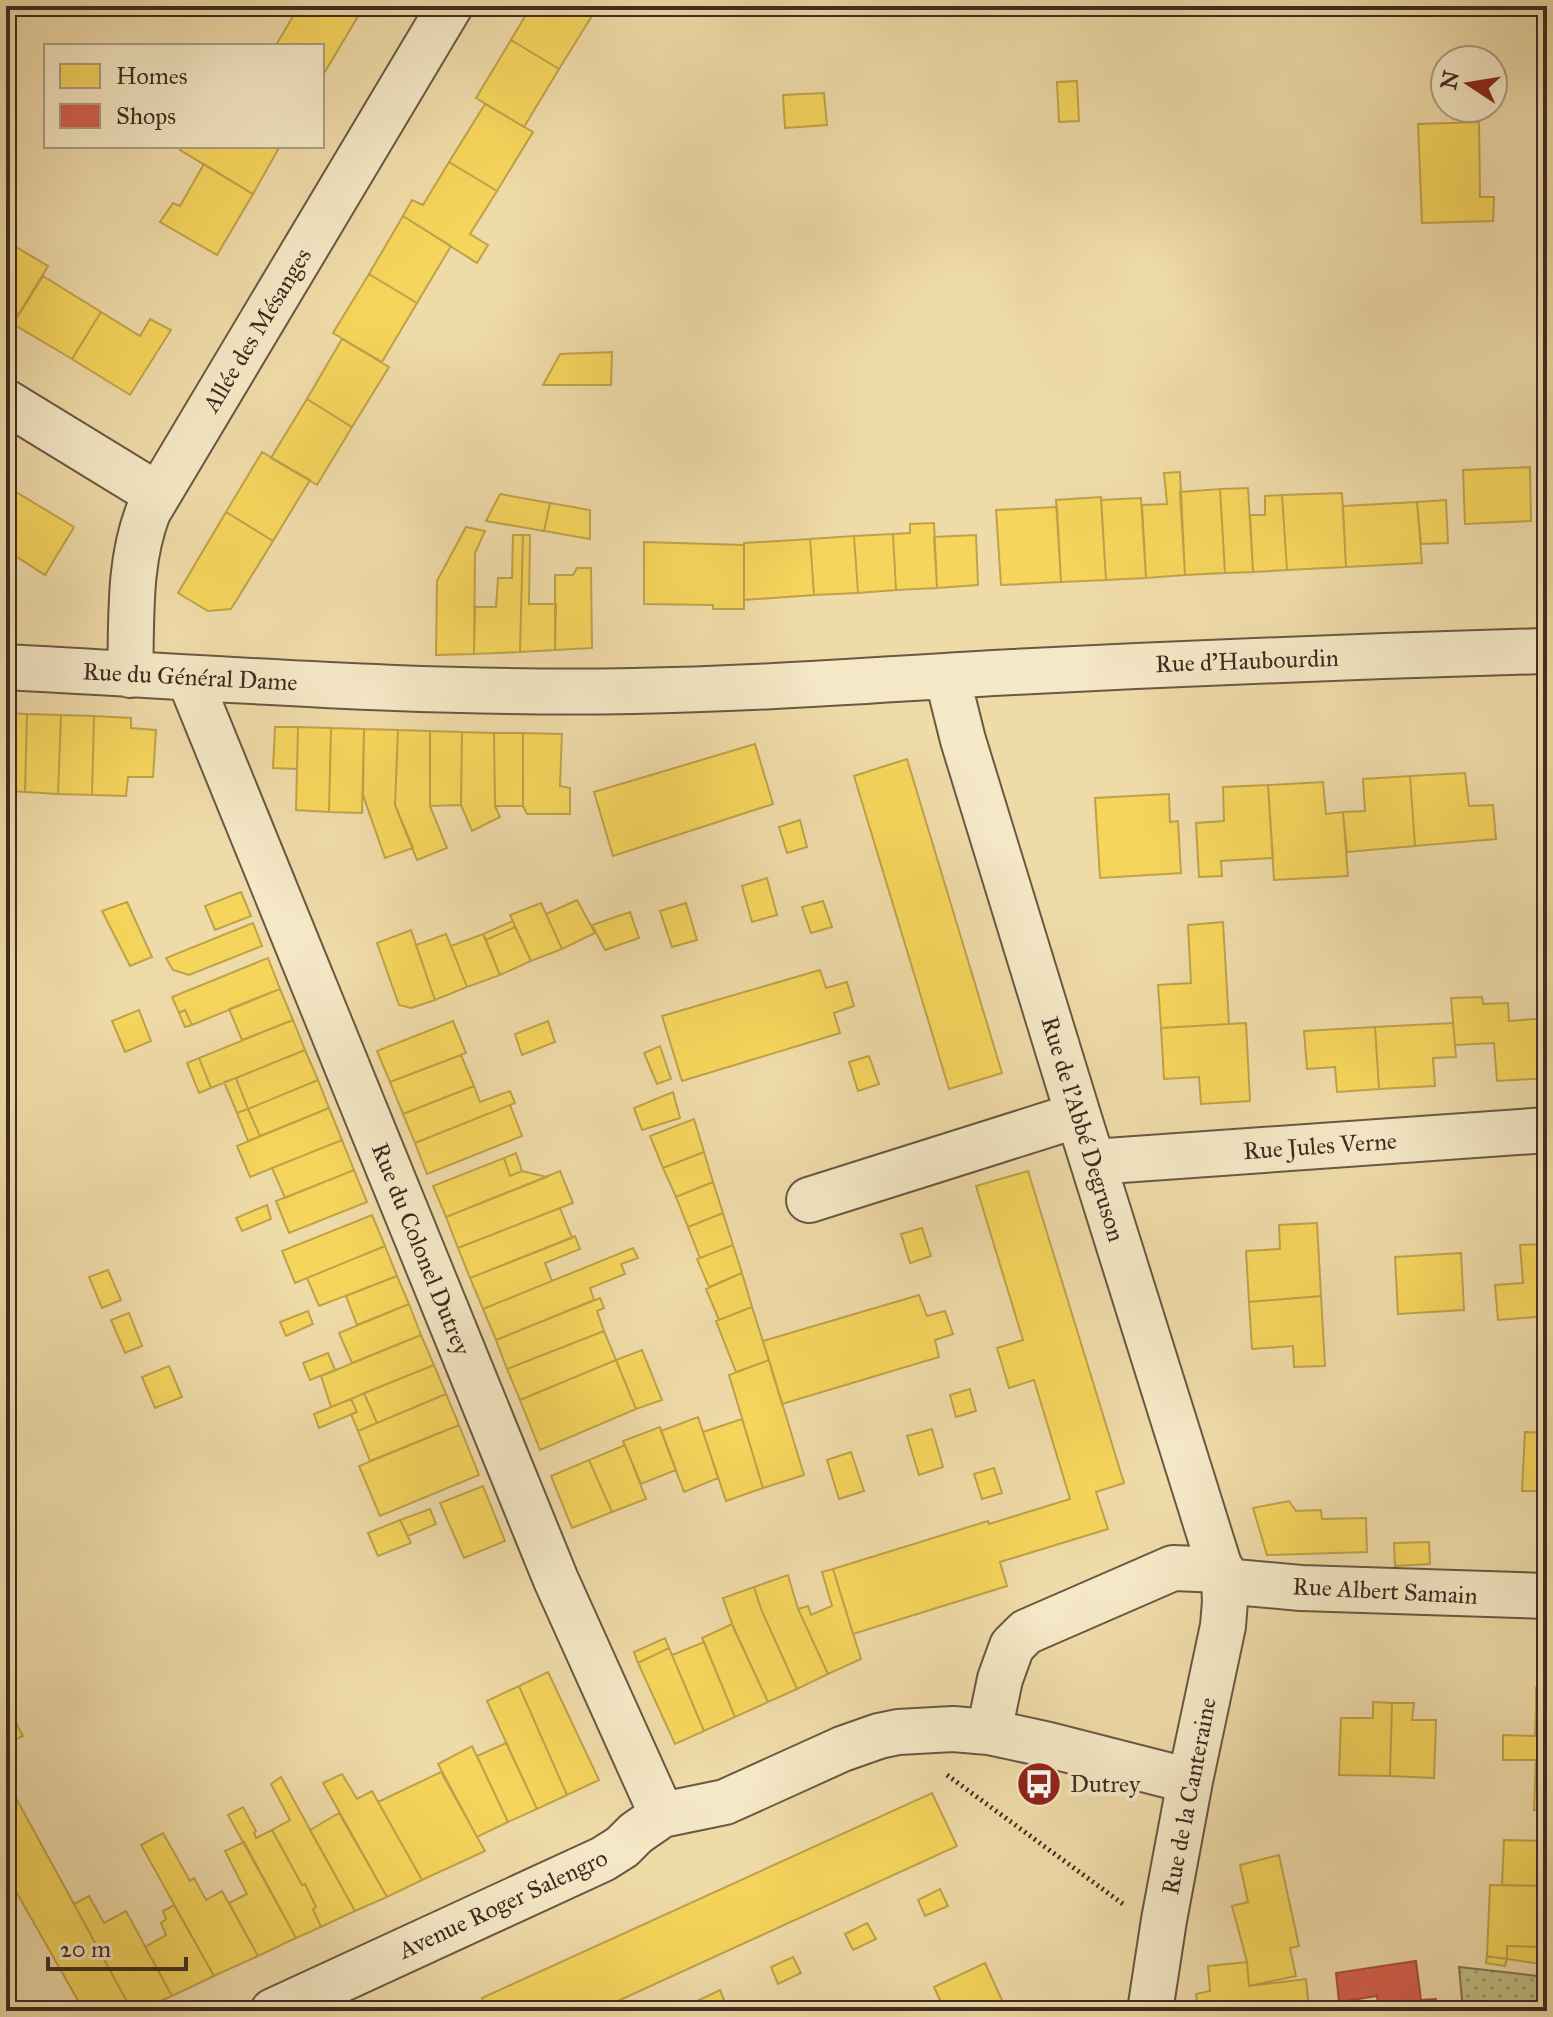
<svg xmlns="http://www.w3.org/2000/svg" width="1553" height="2017" font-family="'IM FELL Great Primer',serif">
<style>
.grass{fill:url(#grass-dots);stroke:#807552;stroke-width:2}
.homes{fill:#f6d55c;stroke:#bfa24a;stroke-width:2}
.shops{fill:#d6604d;stroke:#a85040;stroke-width:2}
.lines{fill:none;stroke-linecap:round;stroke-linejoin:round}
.minor-casing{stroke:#6a5843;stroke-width:48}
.path{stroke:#3e2c21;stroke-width:5;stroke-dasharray:2 4;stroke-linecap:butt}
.minor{stroke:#f5e8c6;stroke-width:44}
.labels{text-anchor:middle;stroke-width:8;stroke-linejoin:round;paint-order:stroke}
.street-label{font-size:24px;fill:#3e2c21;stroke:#f5e8c6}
.poi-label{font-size:24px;fill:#3e2c21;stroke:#f5e8c6;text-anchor:start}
</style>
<defs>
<pattern id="grass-dots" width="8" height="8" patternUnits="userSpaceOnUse" patternTransform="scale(2)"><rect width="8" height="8" fill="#c1be82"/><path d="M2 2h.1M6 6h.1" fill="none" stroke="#9e9b6a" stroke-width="1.8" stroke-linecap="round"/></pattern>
</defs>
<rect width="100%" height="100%" fill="#efdba8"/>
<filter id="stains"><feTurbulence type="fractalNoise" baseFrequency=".0025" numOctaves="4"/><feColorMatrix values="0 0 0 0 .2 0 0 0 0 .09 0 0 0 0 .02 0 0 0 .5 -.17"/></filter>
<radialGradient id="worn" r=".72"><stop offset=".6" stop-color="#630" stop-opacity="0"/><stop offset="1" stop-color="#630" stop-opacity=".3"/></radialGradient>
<path class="grass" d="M1459 1967 1547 1977V2011H1463Z"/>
<path class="homes" d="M299 6H350L360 13 323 75 322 46 276 45Z
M531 6H587L595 11 559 69 511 40Z
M587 6H609L603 16Z
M511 40 559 69 524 127 476 98Z
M1077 81 1079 121 1059 122 1057 82Z
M824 93 827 125 785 128 783 95Z
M485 104 533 132 497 191 449 162Z
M1479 122 1480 197H1494L1493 221 1422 223 1418 124Z
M182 146H280L253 194 180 150Z
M449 162 497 191 470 234 488 245 477 263 403 216 412 200 423 205Z
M204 164 253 194 217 255 160 222 173 203 180 206Z
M403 216 451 246 417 303 369 274Z
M6 241 48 266 19 314 6 306Z
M369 274 417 303 382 362 333 333Z
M43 276 101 312 72 359 13 324Z
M101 312 140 336 150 319 171 330 130 395 72 359Z
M342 339 389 367 352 427 307 399Z
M612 352 611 385H543L560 354Z
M307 399 352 427 317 485 271 458Z
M262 452 310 480 273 541 226 512Z
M1530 467 1531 521 1465 524 1463 470Z
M1180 472 1185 575 1146 578 1142 505 1167 504 1164 473Z
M6 486 16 492 6 507Z
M1248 488 1253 572 1225 573 1220 489Z
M1220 489 1225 573 1185 575 1180 492Z
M16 492 74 527 45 575 6 550V507Z
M1342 493 1346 567 1287 570 1282 495Z
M500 494 550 503 544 531 486 521Z
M1282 495 1287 570 1253 572 1250 515H1265V496Z
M1101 497 1106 580 1061 582 1056 500Z
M1141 498 1146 578 1106 580 1101 500Z
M1446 500 1448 543 1421 544 1417 502Z
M1417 502 1422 563 1346 567 1343 506Z
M550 503 590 510V539L544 531Z
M1057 507 1061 582 1001 585 996 510Z
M226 512 273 541 231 609 208 611 178 593Z
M934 523 937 588 896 590 893 534 910 533V524Z
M466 527 485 531 475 553 474 654 436 655 437 581Z
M893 534 896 590 858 593 854 536Z
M513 535H523L520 652 474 654 475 607H496L498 578H512Z
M523 535H530L529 604H556L555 650 520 652Z
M976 535 978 585 937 588 934 537Z
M854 536 858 593 814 595 810 539Z
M810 539 814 595 744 600V543Z
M644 542 744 545V609H713V605L644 604Z
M577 568H591L592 648 555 650V575H573Z
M6 713 27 714 25 792 6 791Z
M27 714 61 715 58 794 25 792Z
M61 715 94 716 92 795 58 794Z
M94 716 131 718V728L156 730 153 777H128L126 796 92 795Z
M275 727H298L297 769 273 768Z
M298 727 331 728 329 812 296 810Z
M331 728 364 729 362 813 329 812Z
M364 729 398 730 395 805 413 848 385 858 363 795Z
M398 730 430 731V806L447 848 417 860 395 805Z
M430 731 462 732 461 805 430 806Z
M462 732 494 733 495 806 500 817 472 831 461 805Z
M494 733H523V806H495Z
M523 733 562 734 560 786 570 788V814H527L523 806Z
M755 744 773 804 613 856 594 792Z
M907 759 1002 1073 949 1089 854 776Z
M1465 773 1469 806 1493 805 1496 839 1415 846 1410 776Z
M1410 776 1415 846 1347 852 1343 812 1365 811 1363 779Z
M1323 782 1326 814 1343 812 1348 876 1274 880 1268 785Z
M1268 785 1273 858 1221 861 1222 876 1199 877 1196 823 1224 821 1223 787Z
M1169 794 1170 822 1178 821 1181 873 1100 878 1095 798Z
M800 820 807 847 787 853 779 827Z
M767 878 777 915 752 922 742 886Z
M241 892 251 916 215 930 205 906Z
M577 900 595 933 562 949 546 914Z
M823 901 832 927 811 933 802 907Z
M127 902 152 957 130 966 102 911Z
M541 903 562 949 531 961 510 915Z
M686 903 697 940 672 947 660 911Z
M630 912 639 938 605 950 592 925Z
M513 921 515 927 486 940 483 934Z
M1223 922 1229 1024 1161 1028 1158 985 1191 983 1188 925Z
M253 923 262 946 189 975 173 970 166 958Z
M515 927 531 961 500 975 486 940Z
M411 930 435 1000 411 1008 399 1005 377 943Z
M446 934 467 987 435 1000 416 945Z
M483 934 500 975 467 987 451 946Z
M268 958 280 989 192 1025 185 1010 179 1013 172 997Z
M820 970 826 988 847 982 854 1006 834 1013 840 1033 682 1081 662 1016Z
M280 989 293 1020 242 1040 229 1009Z
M1482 997 1483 1004 1508 1003 1509 1021 1547 1018V1078L1497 1081 1494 1043 1455 1045 1451 998Z
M139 1010 151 1041 125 1052 112 1021Z
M185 1010 192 1025 185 1027 179 1013Z
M293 1020 305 1050 211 1088 199 1058Z
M453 1021 466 1053 390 1082 377 1051Z
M548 1021 555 1042 522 1055 515 1034Z
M1246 1023 1250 1101 1201 1104 1199 1077 1164 1079 1161 1028Z
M1453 1023 1456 1057 1433 1058 1435 1086 1379 1089 1375 1027Z
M1375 1027 1379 1089 1337 1092 1335 1067 1307 1069 1304 1031Z
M660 1046 671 1079 657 1084 644 1053Z
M305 1050 318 1080 248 1109 236 1078Z
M461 1055 474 1086 403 1114 390 1082Z
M869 1056 879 1084 858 1091 849 1062Z
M199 1058 211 1088 199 1093 187 1063Z
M236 1078 248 1109 237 1113 224 1082Z
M318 1080 329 1108 260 1136 248 1109Z
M474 1086 480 1102 510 1091 515 1103 415 1143 403 1114Z
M673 1092 680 1118 642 1130 634 1108Z
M510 1105 522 1136 427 1174 415 1143Z
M329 1108 342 1140 250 1177 237 1146Z
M248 1109 260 1136 248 1141 237 1113Z
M694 1119 704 1152 663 1168 650 1136Z
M342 1140 354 1170 285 1198 272 1168Z
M704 1152 713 1182 676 1197 663 1168Z
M516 1153 522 1171 510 1176 504 1158Z
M504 1158 510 1176 522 1171 547 1177 446 1217 433 1186Z
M354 1170 367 1202 289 1233 276 1201Z
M560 1171 573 1203 458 1248 446 1217Z
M1028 1171 1124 1483 1096 1492 1108 1529 1000 1562 1007 1586 853 1634 833 1569 988 1521 989 1524 1070 1499 1034 1380 1009 1388 997 1348 1023 1340 976 1186Z
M713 1182 723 1213 688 1227 676 1197Z
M267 1205 271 1219 242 1231 236 1218Z
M560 1208 572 1238 470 1278 458 1248Z
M723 1213 733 1245 700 1258 688 1227Z
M372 1215 385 1246 295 1283 282 1251Z
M1317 1223 1321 1296 1249 1302 1246 1251 1280 1249 1279 1225Z
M922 1228 931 1256 910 1263 901 1234Z
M575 1236 580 1249 545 1263 552 1281 483 1309 470 1278Z
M1547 1244V1316L1498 1320 1495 1285 1523 1283 1520 1245Z
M733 1245 742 1273 709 1287 697 1259Z
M385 1246 397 1276 319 1306 307 1278Z
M633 1248 638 1258 621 1264 625 1274 590 1288 594 1300 496 1340 483 1309Z
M1461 1253 1464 1310 1398 1314 1395 1257Z
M108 1270 121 1300 102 1308 89 1277Z
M742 1273 752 1307 719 1320 706 1289Z
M397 1276 409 1304 357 1325 346 1296Z
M919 1295 927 1316 945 1311 953 1334 935 1340 939 1357 782 1404 763 1341Z
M1321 1296 1325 1366 1294 1367 1293 1346 1252 1349 1249 1302Z
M600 1298 604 1308 597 1311 604 1331 507 1369 496 1340Z
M409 1304 421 1335 352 1363 339 1333Z
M752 1307 769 1360 736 1372 716 1321Z
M308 1311 313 1324 286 1336 280 1322Z
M129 1313 142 1346 125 1353 111 1320Z
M604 1331 616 1360 520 1400 507 1369Z
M421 1335 434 1365 331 1407 321 1376Z
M642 1350 662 1400 636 1409 616 1360Z
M328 1353 335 1370 310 1380 303 1363Z
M616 1360 636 1409 540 1450 520 1400Z
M769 1360 804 1475 763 1488 729 1375Z
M434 1365 446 1394 377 1423 364 1393Z
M169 1366 182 1397 155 1408 142 1377Z
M970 1389 976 1411 956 1417 950 1395Z
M364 1393 377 1423 358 1431 351 1414 357 1412 351 1399Z
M446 1394 459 1425 370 1461 358 1431Z
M351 1399 357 1412 319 1428 314 1414Z
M698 1417 718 1478 684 1492 661 1431Z
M742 1419 763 1488 726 1501 703 1432Z
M459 1425 479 1475 380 1516 359 1466Z
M660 1427 676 1470 641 1484 623 1441Z
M932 1429 943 1467 919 1475 907 1436Z
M1525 1432 1547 1433V1491H1522Z
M625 1445 646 1499 612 1512 589 1460Z
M851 1452 864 1491 839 1499 827 1460Z
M589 1460 612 1512 572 1528 551 1476Z
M994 1468 1002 1493 982 1499 974 1474Z
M483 1486 505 1541 464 1558 440 1503Z
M1289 1501 1296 1511 1321 1510 1322 1519 1366 1518 1367 1552 1267 1555 1253 1508Z
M430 1509 436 1524 408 1536 400 1520Z
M400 1520 411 1543 378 1556 368 1533Z
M1429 1542 1430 1564 1395 1566 1394 1543Z
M833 1569 861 1659 828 1674 798 1609 808 1606 811 1615 832 1606 822 1572Z
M788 1575 798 1609 828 1674 797 1689 761 1609 754 1587Z
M754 1587 761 1609 797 1689 768 1702 734 1629 723 1598Z
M732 1624 768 1702 735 1717 702 1638Z
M665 1638 669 1648 638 1663 634 1652Z
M704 1642 735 1717 704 1731 672 1655Z
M669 1648 704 1731 675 1744 638 1663Z
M548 1672 599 1780 567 1795 519 1686Z
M519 1686 567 1795 537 1809 487 1701Z
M1536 1688H1547V1711H1536Z
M1373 1702 1392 1703 1390 1776 1339 1775 1341 1718H1373Z
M1392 1703H1414L1412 1720H1436L1434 1778 1390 1776Z
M6 1704 23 1736 6 1744Z
M1536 1711H1547V1760H1503V1735L1535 1736Z
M506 1743 537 1809 508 1822 477 1756Z
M472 1746 508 1822 477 1837 438 1764Z
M1536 1760H1547V1810H1534Z
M441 1772 485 1851 422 1880 378 1802Z
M342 1774 357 1799 372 1791 422 1880 387 1897 323 1783Z
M281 1777 355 1911 321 1927 313 1909 316 1907 305 1884 302 1885 272 1830 290 1820 271 1784Z
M6 1780 74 1904 132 2011H84L6 1874Z
M932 1793 957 1846 596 2011H488L482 1998Z
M243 1807 256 1831 254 1833 256 1838 272 1830 302 1885 305 1884 316 1907 313 1909 321 1927 296 1938 228 1815Z
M339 1813 387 1897 355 1911 310 1830Z
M163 1833 190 1881 194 1878 206 1900 222 1891 258 1956 214 1976 141 1845Z
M1504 1840 1547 1841V1886L1502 1885Z
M244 1842 296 1938 258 1956 229 1903 247 1894 225 1851Z
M1279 1855 1299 1946 1290 1948 1296 1976 1249 1986 1247 1962 1232 1906 1248 1902 1240 1865Z
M1490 1885 1547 1886V1902H1544L1542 1947 1507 1946V1959L1487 1956Z
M940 1889 948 1906 925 1916 918 1900Z
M89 1896 104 1923 126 1911 172 1996 138 2011H132L74 1904Z
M174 1905 214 1976 172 1996 145 1947 166 1935 161 1923 166 1919 163 1911Z
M867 1923 876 1939 853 1950 845 1934Z
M1507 1946 1542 1947V1964L1507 1959Z
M1487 1956 1507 1959 1505 1966 1486 1963Z
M793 1957 801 1973 778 1984 771 1967Z
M1247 1962 1249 1986 1306 1979 1309 2011H1198L1196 1994 1210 1991 1208 1966Z
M985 1963 1007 2011H945L934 1987Z
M6 1982 22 2011H6Z
M720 1990 727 2007 718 2011H702L697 2001Z"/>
<path class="shops" d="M1416 1961 1421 2000 1436 1999 1437 2010 1445 2009V2011H1379L1377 1996 1339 2002 1336 1973Z"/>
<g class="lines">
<g class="minor-casing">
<path id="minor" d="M6 402 158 495
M6 667C215 678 424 695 633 691 760 689 886 679 1013 672 1191 663 1369 656 1547 651
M130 675C132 620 128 564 148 512L450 6
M947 676 963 740 1078 1115 1224 1581 1225 1601 1223 1626 1190 1781 1164 1920 1150 2011
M189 678 556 1580 662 1815
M1093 1162 1547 1130
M809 1200 1078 1115
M1224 1581 1301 1588 1547 1596
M989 1732 1000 1679 1012 1646 1026 1632 1173 1568 1222 1570
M273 2011 603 1859 622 1847 636 1833 662 1815 725 1802 842 1749 879 1736 898 1732 953 1729 989 1732 1049 1745 1190 1781"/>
</g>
<path class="path" d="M947 1775 1123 1904"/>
<use href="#minor" class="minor"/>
</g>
<defs>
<g id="bus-disc" transform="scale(2.3)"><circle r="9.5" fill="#8f2418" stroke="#f5e8c6"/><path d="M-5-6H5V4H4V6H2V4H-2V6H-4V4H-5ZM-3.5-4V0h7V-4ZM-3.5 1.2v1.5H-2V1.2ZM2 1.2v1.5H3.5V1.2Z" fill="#fff"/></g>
</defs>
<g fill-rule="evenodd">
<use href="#bus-disc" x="1039" y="1784"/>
</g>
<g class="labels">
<g class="street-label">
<text transform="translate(257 330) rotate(-59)" y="8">Allée des Mésanges</text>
<text transform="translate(1247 661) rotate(-2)" y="8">Rue d'Haubourdin</text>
<text transform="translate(190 677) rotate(3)" y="8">Rue du Général Dame</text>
<text transform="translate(1083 1129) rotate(73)" y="8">Rue de l'Abbé Degruson</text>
<text transform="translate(1320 1146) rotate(-4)" y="8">Rue Jules Verne</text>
<text transform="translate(421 1249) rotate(68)" y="8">Rue du Colonel Dutrey</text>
<text transform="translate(1385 1591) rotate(3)" y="8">Rue Albert Samain</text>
<text transform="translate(1189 1796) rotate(-79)" y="8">Rue de la Canteraine</text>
<text transform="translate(503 1904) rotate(-25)" y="8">Avenue Roger Salengro</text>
</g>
<g class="poi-label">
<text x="1070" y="1792">Dutrey</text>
</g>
</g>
<rect width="1553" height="2017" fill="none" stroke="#efdba8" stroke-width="32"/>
<rect x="8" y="8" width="1537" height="2001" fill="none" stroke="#3e2c21" stroke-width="4"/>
<rect x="16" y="16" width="1521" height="1985" fill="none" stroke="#3e2c21" stroke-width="2"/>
<rect x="44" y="44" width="280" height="104" fill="#f5e8c6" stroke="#ac9d84" stroke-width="2"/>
<rect x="60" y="64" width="40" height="24" fill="#f6d55c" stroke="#ac9d84" stroke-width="2"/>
<text x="116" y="84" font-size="24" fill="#3e2c21">Homes</text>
<rect x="60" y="104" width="40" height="24" fill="#d6604d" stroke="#ac9d84" stroke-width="2"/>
<text x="116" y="124" font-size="24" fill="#3e2c21">Shops</text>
<g transform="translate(1469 84) rotate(282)"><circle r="38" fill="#f5e8c6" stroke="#ac9d84" stroke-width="2"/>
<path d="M0-6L14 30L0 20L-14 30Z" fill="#8f2418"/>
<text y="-12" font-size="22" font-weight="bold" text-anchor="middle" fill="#3e2c21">N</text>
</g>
<path d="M48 1957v12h138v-12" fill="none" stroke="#3e2c21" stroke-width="4"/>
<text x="60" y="1957" font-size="24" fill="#3e2c21" stroke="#f5e8c6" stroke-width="6" paint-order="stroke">20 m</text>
<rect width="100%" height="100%" filter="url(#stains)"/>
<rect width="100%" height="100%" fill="url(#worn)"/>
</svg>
